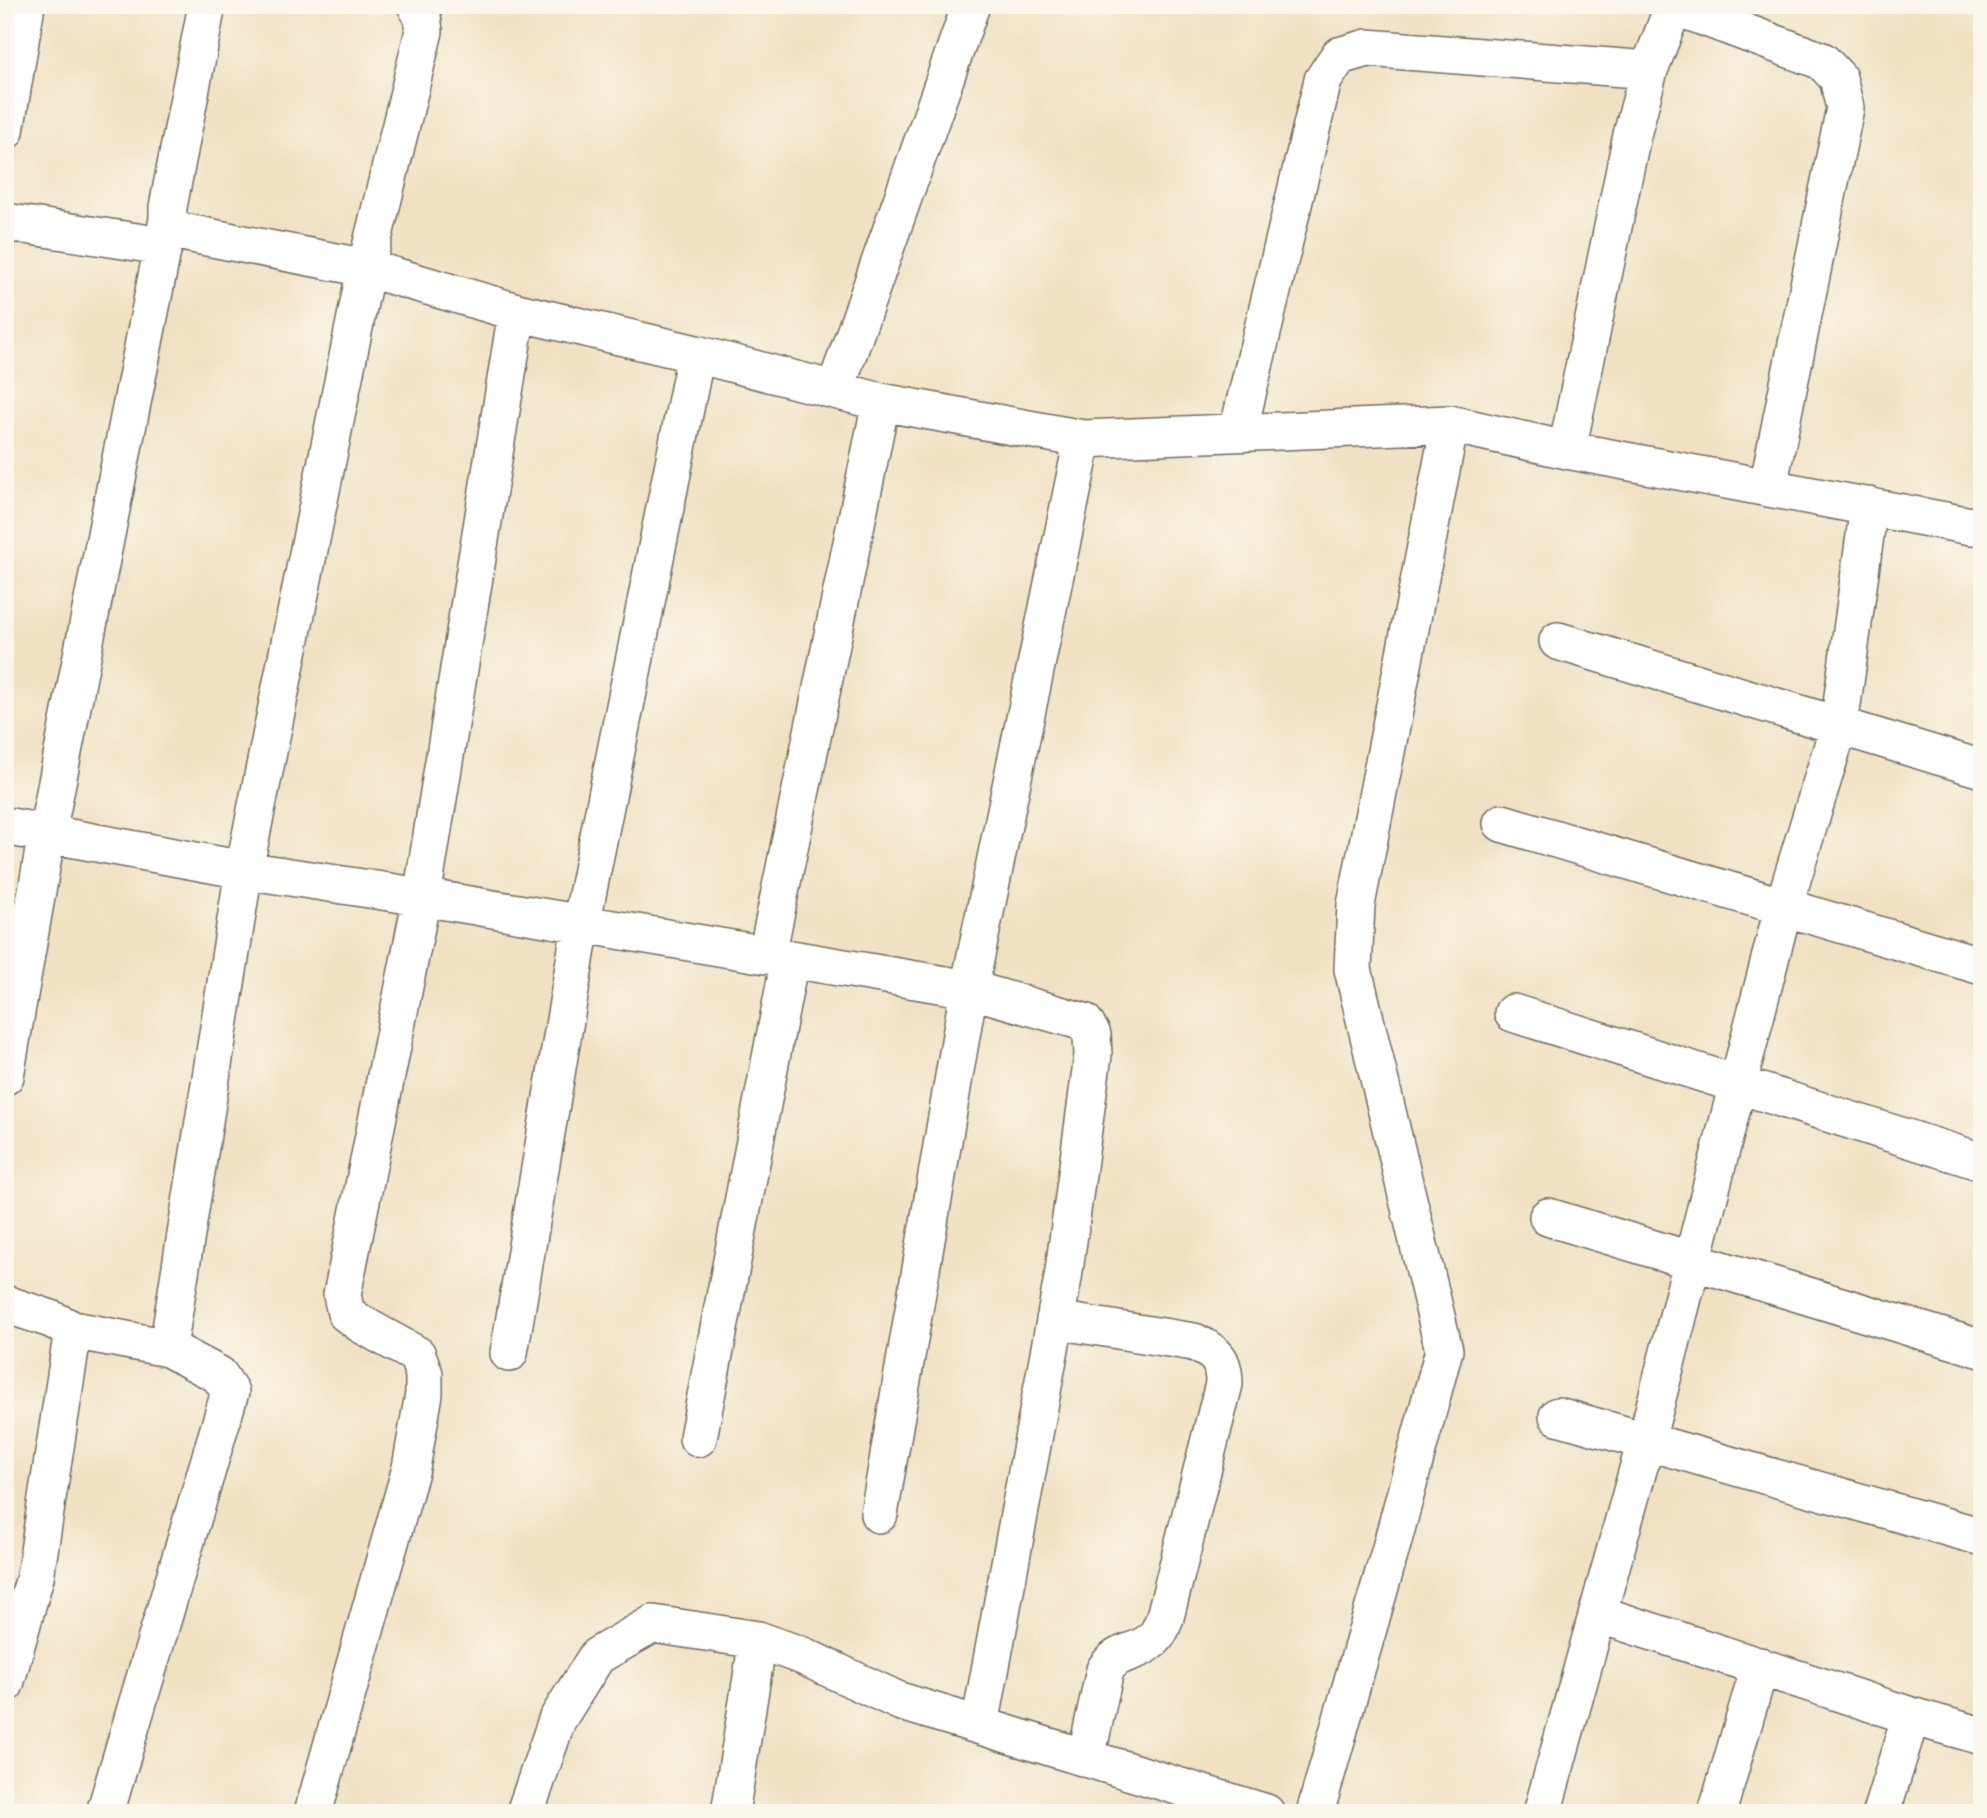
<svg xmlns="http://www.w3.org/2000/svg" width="1987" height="1818" font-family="Caveat,sans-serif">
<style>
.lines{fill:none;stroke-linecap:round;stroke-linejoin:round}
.minor-casing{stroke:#706b60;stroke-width:40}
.minor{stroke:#fff;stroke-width:37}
</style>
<rect width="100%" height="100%" fill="#fbf7ec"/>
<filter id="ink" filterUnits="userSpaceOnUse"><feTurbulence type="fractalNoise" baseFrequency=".0143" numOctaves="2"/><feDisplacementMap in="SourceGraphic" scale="14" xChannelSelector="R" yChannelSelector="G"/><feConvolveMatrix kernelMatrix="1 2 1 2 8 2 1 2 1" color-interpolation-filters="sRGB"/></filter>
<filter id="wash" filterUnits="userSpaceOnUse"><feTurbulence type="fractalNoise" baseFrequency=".00686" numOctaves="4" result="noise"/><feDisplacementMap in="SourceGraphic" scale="28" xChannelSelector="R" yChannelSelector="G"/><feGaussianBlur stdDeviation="1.57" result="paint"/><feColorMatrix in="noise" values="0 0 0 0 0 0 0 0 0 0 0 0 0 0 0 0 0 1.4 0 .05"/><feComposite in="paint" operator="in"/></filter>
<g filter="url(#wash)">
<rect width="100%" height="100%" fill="#f0e1c3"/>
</g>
<g filter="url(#ink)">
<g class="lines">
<g class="minor-casing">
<path id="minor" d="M1674 6 1822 61 1838 78 1845 108 1768 487
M5 131 26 5
M168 219 174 228 182 232 366 268 517 312 696 354 881 402 1083 439 1450 424 1567 450 1971 526 1982 525
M5 222 163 246
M835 390 971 5
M1238 432 1323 80 1339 56 1367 48 1649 70
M1567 450 1632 135 1649 70 1674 5
M1558 641 1982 769
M1502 823 1982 966
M5 826 244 870 422 897 969 989 1084 1022 1092 1035 1093 1055 1063 1278 980 1725
M767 955 881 402
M1513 1013 1982 1162
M5 1076 47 833 163 246 168 219V207L207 5
M1548 1217 1982 1349
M5 1304 51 1319 73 1330 35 1577 5 1684
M1055 1320 1194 1342C1216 1353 1224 1358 1224 1384L1165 1617C1162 1626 1159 1635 1151 1641 1135 1655 1118 1649 1105 1670L1086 1758
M73 1330 168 1348 219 1375 230 1392 105 1813
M168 1348 244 870 366 268 424 31 422 16 416 5
M509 1353 581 925 696 354
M1558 1416 1982 1537
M698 1438 790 959
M879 1514 969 989 1083 439
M1598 1614 1911 1716 1982 1736
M313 1813 411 1468 424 1394V1374L417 1355 361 1324 346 1313 342 1295 422 897 517 312
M525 1813 557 1720 597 1656 653 1624 758 1640 803 1656 899 1701 1266 1813
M730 1813 758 1640
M1315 1813 1391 1548 1444 1350 1353 969 1356 905 1450 424
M1542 1813 1646 1441 1784 905 1839 726 1869 506
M1717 1813 1760 1666
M1881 1813 1911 1716"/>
</g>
<use href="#minor" class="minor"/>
</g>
</g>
<rect width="1987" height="1818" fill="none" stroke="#fbf7ec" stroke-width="28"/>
</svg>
